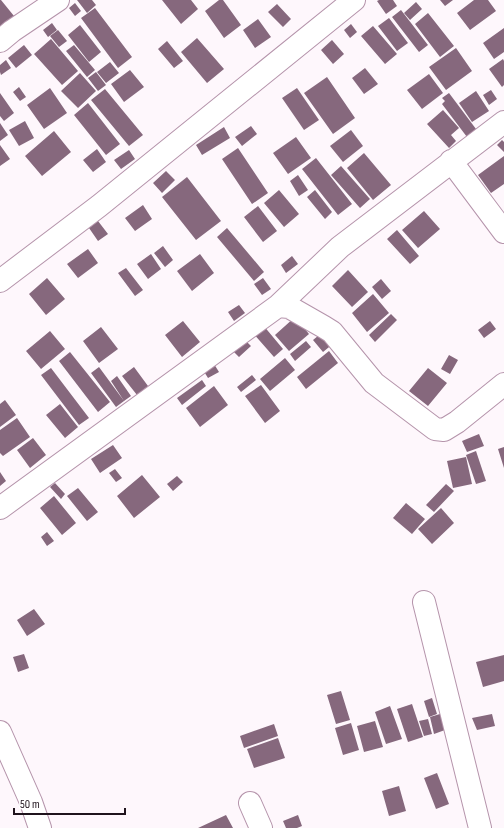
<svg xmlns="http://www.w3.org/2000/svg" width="504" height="828" font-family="'Sofia Sans Condensed',sans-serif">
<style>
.building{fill:#86687d}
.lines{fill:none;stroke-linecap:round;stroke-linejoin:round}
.minor-casing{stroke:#b594ab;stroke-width:24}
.minor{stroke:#fff;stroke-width:22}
</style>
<rect width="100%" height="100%" fill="#fef7fc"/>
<path class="building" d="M0 0H1L14 16 0 27Z
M77 0H92L96 5 87 13Z
M162 0H191L198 9 181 24Z
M219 0H223L241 25 224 38 205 11Z
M379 0H393L397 6 386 14 377 1Z
M440 0H453L445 6Z
M474 0H488L496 11 470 30 457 13Z
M416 2 422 9 410 20 404 13Z
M75 3 81 11 75 16 69 8Z
M277 4 291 19 283 27 268 12Z
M95 8 132 57 118 68 81 18Z
M401 10 428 45 419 52 392 17Z
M428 13 454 46 440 57 415 24Z
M389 18 408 43 397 51 378 26Z
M258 19 271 37 255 48 243 30Z
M52 23 57 30 48 37 43 30Z
M351 24 357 32 350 38 344 30Z
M80 25 101 52 89 62 68 35Z
M373 26 397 54 385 64 361 36Z
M504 28V52L494 59 483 43Z
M58 30 67 41 59 47 50 36Z
M197 38 224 69 207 83 181 52Z
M51 39 78 71 62 85 34 54Z
M332 40 344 54 333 64 321 50Z
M167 41 183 61 174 68 158 49Z
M24 45 32 55 16 68 8 58Z
M74 45 95 70 87 77 66 51Z
M456 48 472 71 446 90 429 67Z
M503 59 504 61V85L502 87 489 69Z
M6 60 11 68 1 75 0 72V65Z
M110 62 119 73 106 83 97 72Z
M365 68 378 84 364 94 352 78Z
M130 70 144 87 124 102 111 84Z
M96 72 106 85 98 91 88 78Z
M80 73 96 91 78 108 61 91Z
M429 74 443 93 422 109 407 90Z
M327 77 355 118 333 134 304 93Z
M19 87 26 97 20 101 13 92Z
M50 88 67 113 44 129 27 105Z
M297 88 319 120 304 130 282 98Z
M105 89 143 135 129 146 91 100Z
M491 90 497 99 489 105 483 95Z
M476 91 489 111 472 122 459 103Z
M0 93 14 113 4 121 0 116Z
M449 93 476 129 467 137 442 104 445 101 442 98Z
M88 103 120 144 106 155 74 115Z
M443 110 459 128 451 135 456 141 449 148 427 124Z
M25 121 34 138 19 146 9 130Z
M0 123 8 135 0 141Z
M251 126 257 134 242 146 235 137Z
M224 127 230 138 202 155 196 145Z
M351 130 363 146 343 162 330 146Z
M54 131 71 152 42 176 25 156Z
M296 137 311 158 288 174 273 153Z
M502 140 504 142V152L497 145Z
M0 145 10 159 0 166Z
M238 148 268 193 252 204 222 159Z
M97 149 106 162 93 172 83 160Z
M129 150 135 159 121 169 114 160Z
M364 153 391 185 373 200 347 168Z
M504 156V184L491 193 478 175Z
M316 158 352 204 338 215 302 169Z
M341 166 370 199 360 208 331 175Z
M166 171 175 180 162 193 153 183Z
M298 175 308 190 299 196 290 181Z
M187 177 221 221 196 240 162 197Z
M279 190 299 214 284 227 264 203Z
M315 190 332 212 325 219 307 197Z
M143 205 152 219 135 231 125 218Z
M258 206 277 231 263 242 244 217Z
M424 211 440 229 418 248 402 230Z
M98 221 108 234 98 241 89 228Z
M227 228 264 272 254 281 217 237Z
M397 230 419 256 410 264 387 239Z
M163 246 173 260 165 267 154 253Z
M88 249 98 263 78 278 67 264Z
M151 254 161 269 148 279 137 264Z
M200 254 214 273 192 291 177 271Z
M292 256 298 264 286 273 281 265Z
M126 268 143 290 135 296 118 273Z
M348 270 368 292 352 307 332 286Z
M47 278 65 299 46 315 29 294Z
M263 278 271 289 262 295 254 284Z
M381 279 391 291 382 299 372 287Z
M373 294 389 313 367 332 352 313Z
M239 305 245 313 234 321 228 312Z
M391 314 397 320 375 342 369 335Z
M295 317 309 334 289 351 275 335Z
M183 321 200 342 182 357 165 335Z
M490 321 496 329 484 338 478 330Z
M263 325 283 349 274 357 253 333Z
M101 327 118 349 99 363 83 341Z
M50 331 65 349 41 369 26 351Z
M324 331 334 343 323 352 313 340Z
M245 340 251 346 239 357 233 351Z
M306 341 311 347 295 361 290 354Z
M329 351 338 363 306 389 297 377Z
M70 352 110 402 98 412 59 361Z
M449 355 458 360 450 374 441 369Z
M285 358 295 370 270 391 260 379Z
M214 364 219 372 208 378 203 370Z
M99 367 124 401 116 407 91 373Z
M134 367 148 386 137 395 122 376Z
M51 368 89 418 79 425 41 375Z
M428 368 447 383 428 406 409 391Z
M252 375 256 380 241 392 237 387Z
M117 376 131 396 124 401 111 381Z
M202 380 206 386 182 405 177 398Z
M261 385 280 411 265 423 245 396Z
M214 386 228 405 200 427 186 408Z
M5 400 16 415 0 427V404Z
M60 404 78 427 65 438 46 415Z
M17 418 30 437 3 456 0 453V430Z
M479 434 484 446 467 452 462 441Z
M33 438 46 455 30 468 17 450Z
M113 445 122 458 100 473 91 459Z
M504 447V468L498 449Z
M476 451 486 481 476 484 466 455Z
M466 457 472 484 453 488 447 461Z
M115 469 122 478 116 482 109 473Z
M0 472 6 481 0 486Z
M142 475 160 497 134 518 117 496Z
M177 476 183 482 173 491 167 484Z
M55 483 65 494 61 499 50 487Z
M446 484 454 491 434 512 426 505Z
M78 488 98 512 87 521 67 496Z
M54 496 76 523 62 535 40 508Z
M406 503 425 519 412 534 393 518Z
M441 508 454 523 432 544 418 529Z
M47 532 54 541 47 546 41 537Z
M34 609 45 624 27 636 17 620Z
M24 654 29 668 18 672 13 657Z
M504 655V681L483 687 476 662Z
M341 691 350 720 336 724 327 695Z
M432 698 437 714 429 717 424 701Z
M412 704 423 737 408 742 397 709Z
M390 706 402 739 386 744 375 712Z
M440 714 445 730 434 734 430 717Z
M492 714 495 726 477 730 472 718Z
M428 719 432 734 424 736 419 721Z
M375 721 383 747 364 752 357 726Z
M351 723 359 750 343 755 335 728Z
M274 724 278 736 244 748 240 736Z
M278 738 285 758 254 768 247 749Z
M437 773 449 804 436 809 424 778Z
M399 786 406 811 389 816 382 791Z
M226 815 233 828H198Z
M298 815 302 826 297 828H286L283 821Z"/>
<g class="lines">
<g class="minor-casing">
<path id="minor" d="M0 41 12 31 58 0
M451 161 504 232
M0 281 99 206 354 0
M278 306 289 307 324 327 332 332 374 383 435 429 444 430 457 422 504 384
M0 508 278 306 340 247 504 122
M424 602 480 828
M0 732 31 802 40 828
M250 803 261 828"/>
</g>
<use href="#minor" class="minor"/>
</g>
<path d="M14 808v6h111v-6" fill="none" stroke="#1f131c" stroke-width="2"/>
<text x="20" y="808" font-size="12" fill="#1f131c" stroke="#ffffff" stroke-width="3" paint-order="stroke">50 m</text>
</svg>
